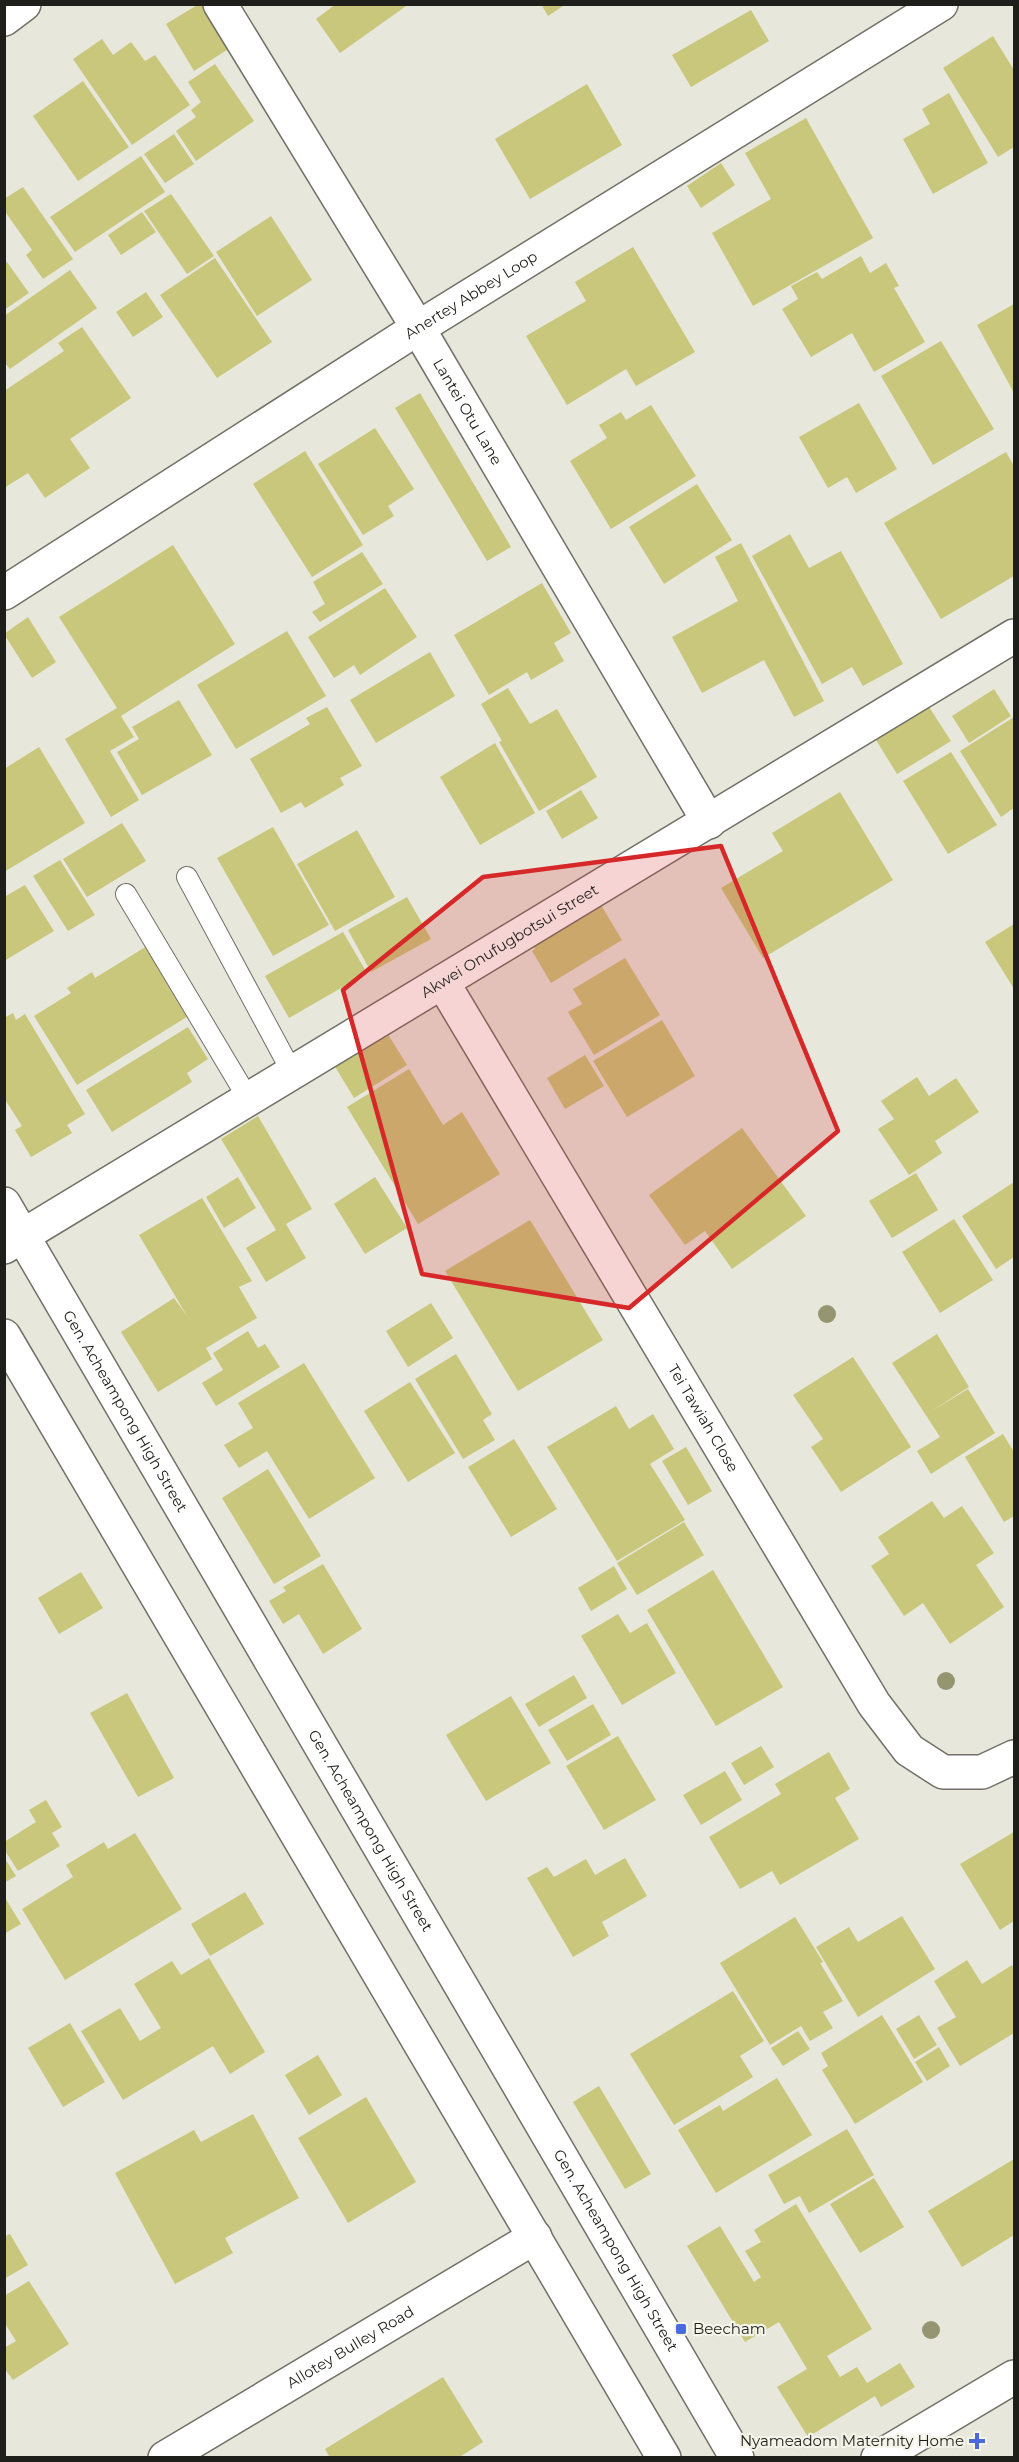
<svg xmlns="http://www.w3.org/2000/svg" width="1019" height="2462" font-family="Montserrat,sans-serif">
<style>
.building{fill:#c9c77c}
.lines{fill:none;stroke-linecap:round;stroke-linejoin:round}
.service-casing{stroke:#717167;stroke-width:22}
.minor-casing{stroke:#717167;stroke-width:36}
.tertiary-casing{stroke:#717167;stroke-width:36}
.secondary-casing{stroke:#717167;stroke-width:36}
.service{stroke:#fff;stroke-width:20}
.minor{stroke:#fff;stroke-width:33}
.tertiary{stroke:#fff;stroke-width:33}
.secondary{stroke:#fff;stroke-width:33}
.tree{fill:#969571}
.marked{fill:#d62828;fill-opacity:0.2;stroke:#d62828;stroke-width:4.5;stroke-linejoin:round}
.poi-dot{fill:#4a6add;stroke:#f4f4e9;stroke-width:2}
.labels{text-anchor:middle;stroke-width:4.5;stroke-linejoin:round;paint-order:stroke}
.street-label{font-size:15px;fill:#1e1e1a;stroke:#f4f4e9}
.poi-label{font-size:15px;fill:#1e1e1a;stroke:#f4f4e9;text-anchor:start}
</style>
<rect width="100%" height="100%" fill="#e7e7dc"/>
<path class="building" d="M199 4H204L230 48 194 71 166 24Z
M336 4H409L340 53 316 19Z
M541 4H566L548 16Z
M751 10 769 41 691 87 672 55Z
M993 36 1014 70V147L998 157 943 68Z
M102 39 113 55 131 42 145 61 155 55 190 105 132 145 73 59Z
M215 64 254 121 196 161 176 131 196 117 191 110 201 102 188 82Z
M83 81 129 147 78 181 33 116Z
M587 84 622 145 530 199 495 139Z
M949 93 988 163 933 194 903 139 930 124 922 109Z
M806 118 873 238 753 306 712 233 771 199 745 153Z
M174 134 194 164 165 183 144 154Z
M141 156 165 192 75 252 50 217Z
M721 163 735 185 701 208 687 186Z
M23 187 73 259 43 279 26 255 32 250 4 210V199Z
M171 194 214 256 187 274 144 211Z
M142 212 156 232 121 255 108 235Z
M271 216 312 280 257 316 216 252Z
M633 247 695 352 636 386 626 369 567 405 526 336 586 301 575 282Z
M861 256 870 273 886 263 899 286 894 288 925 342 874 372 852 333 811 357 782 309 798 299 791 286 817 272 822 279Z
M215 258 272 342 217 378 160 295Z
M7 262 29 293 4 310V263Z
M70 270 97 308 10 369 4 362V316Z
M146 292 163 317 133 337 116 312Z
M1014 304V393L977 325Z
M82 327 131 398 70 439 90 468 45 498 28 473 4 488V391L64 351 58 343Z
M941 341 994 429 933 465 881 376Z
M420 393 511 547 487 561 395 408Z
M859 403 897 469 856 493 847 477 828 488 799 437Z
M651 405 696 476 611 529 570 461 607 438 599 425 621 412 626 420Z
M375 428 414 489 388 506 394 516 363 535 318 464Z
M305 451 363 545 312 577 253 484Z
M1006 452 1014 466V576L941 619 884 523Z
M697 484 732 540 664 584 629 527Z
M790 534 809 568 841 551 903 664 863 686 852 667 822 684 752 556Z
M741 543 824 701 794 717 764 660 702 693 672 637 738 601 715 557Z
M173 545 235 644 121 716 134 737 110 751 139 800 111 817 65 739 117 708 59 617Z
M362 552 383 584 320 622 312 612 325 604 313 582Z
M542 583 571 633 554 643 564 661 531 680 527 672 489 695 454 635Z
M385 588 417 637 360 675 354 665 334 678 308 637Z
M28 617 56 662 32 678 4 634Z
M287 631 326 696 236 749 197 685Z
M430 652 455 696 376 743 350 700Z
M508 688 530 724 557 709 597 777 539 811 499 742 502 741 481 704Z
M994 689 1011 716 969 743 952 716Z
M179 700 212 755 142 795 117 752 139 739 132 727Z
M327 707 362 766 340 778 344 785 305 808 301 802 281 813 250 759 310 724 306 718Z
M929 707 951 741 897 774 876 740Z
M1014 717V808L1001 817 960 751Z
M495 743 535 813 480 845 440 777Z
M39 747 85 823 4 872V769Z
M951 752 997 825 948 854 903 781Z
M581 790 598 818 562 839 546 811Z
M840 792 893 880 763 958 721 888 783 851 772 833Z
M122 823 146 861 87 897 63 859Z
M273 827 329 925 273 956 217 858Z
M357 830 395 897 335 931 297 864Z
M60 860 95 915 68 931 33 876Z
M25 885 54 931 4 961V897Z
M407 897 431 939 371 972 348 930Z
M598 900 622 940 551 983 532 951 535 949 530 941Z
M1014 924V989L985 942Z
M343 932 367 973 289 1018 265 976Z
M147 946 190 1015 77 1085 34 1016 71 993 67 988 92 972 95 978Z
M625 958 660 1015 594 1055 568 1012 582 1004 573 989Z
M13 1013 16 1020 25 1014 85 1114 67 1125 72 1133 31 1157 15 1130 22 1126 4 1098V1018Z
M662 1020 695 1076 627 1117 593 1061Z
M188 1027 208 1059 187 1073 192 1082 112 1132 86 1090Z
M384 1028 407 1065 354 1098 334 1065Z
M585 1055 604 1086 565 1109 547 1078Z
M409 1069 443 1125 462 1112 500 1174 418 1224 347 1107Z
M917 1077 929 1096 956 1078 979 1112 935 1141 942 1153 909 1175 878 1129 894 1119 881 1101Z
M258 1116 312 1209 286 1224 306 1258 266 1282 246 1248 276 1230 221 1139Z
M742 1128 806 1216 732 1269 705 1231 685 1245 649 1195Z
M916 1173 938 1210 892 1238 869 1201Z
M238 1177 256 1208 224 1228 206 1197Z
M375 1177 407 1228 365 1254 334 1204Z
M1014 1182V1257L996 1269 962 1216Z
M202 1198 252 1281 239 1287 257 1318 206 1348 212 1359 158 1392 121 1332 174 1298 187 1316 139 1235Z
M954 1219 993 1280 940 1313 902 1252Z
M530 1220 603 1340 518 1391 445 1271Z
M431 1303 453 1338 408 1367 386 1331Z
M248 1331 258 1348 265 1344 280 1367 216 1406 202 1383 223 1370 213 1353Z
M937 1334 969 1387 930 1412 968 1389 995 1433 931 1474 917 1451 940 1437 892 1363Z
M456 1354 492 1414 483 1420 495 1440 463 1459 415 1379Z
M853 1357 911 1447 841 1492 811 1447 823 1439 793 1395Z
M304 1363 375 1478 309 1519 267 1451 239 1468 224 1445 253 1428 238 1403Z
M410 1382 455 1453 408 1482 364 1411Z
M616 1406 629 1429 653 1414 674 1449 650 1464 685 1520 617 1561 547 1447Z
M1003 1434 1014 1452V1516L1004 1522 965 1457Z
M514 1439 557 1509 511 1537 468 1467Z
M686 1447 712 1491 688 1505 662 1461Z
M268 1469 321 1556 274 1584 222 1498Z
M932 1501 944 1518 962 1506 994 1553 976 1565 1004 1607 950 1644 923 1603 904 1616 871 1566 889 1554 878 1537Z
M684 1522 704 1555 637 1595 617 1563Z
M323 1564 362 1629 323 1654 299 1614 283 1624 269 1601 286 1591 283 1587Z
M614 1566 627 1589 591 1611 578 1588Z
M713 1570 783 1687 716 1726 647 1610Z
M81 1572 103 1608 59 1634 38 1598Z
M618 1614 630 1633 647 1623 676 1673 622 1705 581 1636Z
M574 1675 587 1698 539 1727 525 1704Z
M127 1693 174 1778 138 1797 90 1713Z
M511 1696 551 1763 486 1801 446 1735Z
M593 1704 611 1735 567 1761 548 1730Z
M618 1736 656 1800 604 1830 566 1766Z
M761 1746 774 1767 744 1785 731 1763Z
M829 1752 850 1789 835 1798 859 1839 780 1885 772 1871 740 1889 709 1837 781 1794 775 1784Z
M725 1771 742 1800 701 1825 683 1795Z
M46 1800 62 1827 52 1833 60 1846 18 1871 4 1849V1842L36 1822 29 1810Z
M1014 1832V1921L1000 1930 960 1864Z
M135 1833 182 1909 65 1980 22 1909 73 1877 66 1865 104 1842 108 1849Z
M4 1857 16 1876 4 1883Z
M625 1858 647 1896 602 1922 609 1936 573 1957 527 1878 547 1867 554 1877 586 1859 595 1875Z
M245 1892 264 1924 210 1956 191 1924Z
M4 1896 21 1924 4 1934Z
M902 1916 935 1969 858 2017 816 1947 849 1927 858 1942Z
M795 1917 823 1962 820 1963 843 2001 823 2012 833 2028 810 2041 801 2026 770 2045 720 1963Z
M209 1958 265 2052 230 2074 213 2046 123 2100 81 2031 120 2008 140 2041 161 2028 134 1984 172 1961 181 1975Z
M967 1960 982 1984 1012 1965 1014 1969V2033L960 2066 937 2028 956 2017 934 1981Z
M733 1991 764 2041 740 2056 753 2077 674 2125 630 2054Z
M882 2015 923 2082 855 2124 822 2070 828 2066 821 2053Z
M919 2015 937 2045 914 2059 896 2029Z
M70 2023 105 2082 63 2107 28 2048Z
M798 2031 810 2049 783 2066 771 2048Z
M939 2047 950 2066 927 2081 915 2062Z
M318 2055 342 2095 309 2115 285 2075Z
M777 2078 812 2135 716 2193 678 2130 720 2105 723 2111Z
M599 2086 651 2174 625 2189 573 2102Z
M366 2097 416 2182 348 2223 298 2138Z
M253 2114 299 2198 225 2238 233 2253 175 2284 115 2173 194 2130 201 2142Z
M847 2129 874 2175 809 2213 800 2196 784 2204 768 2175Z
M1014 2159V2235L962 2267 928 2211Z
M874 2178 904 2227 860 2253 830 2204Z
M796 2204 872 2329 827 2356 840 2377 857 2367 867 2383 900 2363 915 2387 881 2407 875 2396 808 2437 777 2387 807 2369 779 2322 745 2342 687 2246 720 2226 754 2282 761 2277 745 2251 761 2242 754 2230Z
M10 2234 28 2265 4 2279V2237Z
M29 2281 69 2344 13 2380 4 2368V2348L16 2341 4 2322V2296Z
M443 2377 483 2442 458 2458H330L325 2449Z"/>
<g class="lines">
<g class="service-casing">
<path id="service" d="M187 877 293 1074
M126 894 249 1100"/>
</g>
<g class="minor-casing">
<g id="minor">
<path id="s1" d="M220 4 418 328 709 822"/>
<path d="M4 19 24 4"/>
<path id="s2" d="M4 593 418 328 941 4"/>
<path id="s3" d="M443 983 874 1704 909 1750 943 1772H982L1014 1757"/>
<path id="s4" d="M165 2458 535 2237"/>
<path d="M878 2458 1014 2377"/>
</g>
</g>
<g class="tertiary-casing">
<g id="tertiary">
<path id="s5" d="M4 1247 1014 636"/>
</g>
</g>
<g class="secondary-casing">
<g id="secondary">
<path id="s6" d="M4 1204 737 2458"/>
<path d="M4 1336 664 2458"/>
</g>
</g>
<use href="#service" class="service"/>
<use href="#minor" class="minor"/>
<use href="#tertiary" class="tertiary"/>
<use href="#secondary" class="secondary"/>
</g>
<g class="tree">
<circle cx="827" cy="1314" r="9"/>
<circle cx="946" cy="1681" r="9"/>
<circle cx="931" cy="2330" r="9"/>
</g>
<path class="marked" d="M721 846 838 1131 629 1308 422 1274 343 990 483 877Z"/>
<g class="poi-dot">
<rect x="675" y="2323" width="12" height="12" rx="3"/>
<path d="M974 2432h6v6h6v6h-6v6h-6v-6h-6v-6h6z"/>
</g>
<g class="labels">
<g class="street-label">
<text dy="5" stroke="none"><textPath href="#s2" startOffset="554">Anertey Abbey Loop</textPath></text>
<text dy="5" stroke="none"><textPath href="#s1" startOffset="477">Lantei Otu Lane</textPath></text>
<text dy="5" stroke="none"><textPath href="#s5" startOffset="591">Akwei Onufugbotsui Street</textPath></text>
<text dy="5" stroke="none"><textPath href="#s6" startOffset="240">Gen. Acheampong High Street</textPath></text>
<text dy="5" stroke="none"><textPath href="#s3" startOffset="507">Tei Tawiah Close</textPath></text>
<text dy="5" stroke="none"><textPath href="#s6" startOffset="726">Gen. Acheampong High Street</textPath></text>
<text dy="5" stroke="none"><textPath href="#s6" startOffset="1212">Gen. Acheampong High Street</textPath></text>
<text dy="5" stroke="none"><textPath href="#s4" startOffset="216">Allotey Bulley Road</textPath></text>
</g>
<g class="poi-label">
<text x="693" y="2334">Beecham</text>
<text x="964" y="2446" text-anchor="end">Nyameadom Maternity Home</text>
</g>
</g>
<rect width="1019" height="2462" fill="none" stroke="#1e1e1a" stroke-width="12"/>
</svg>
